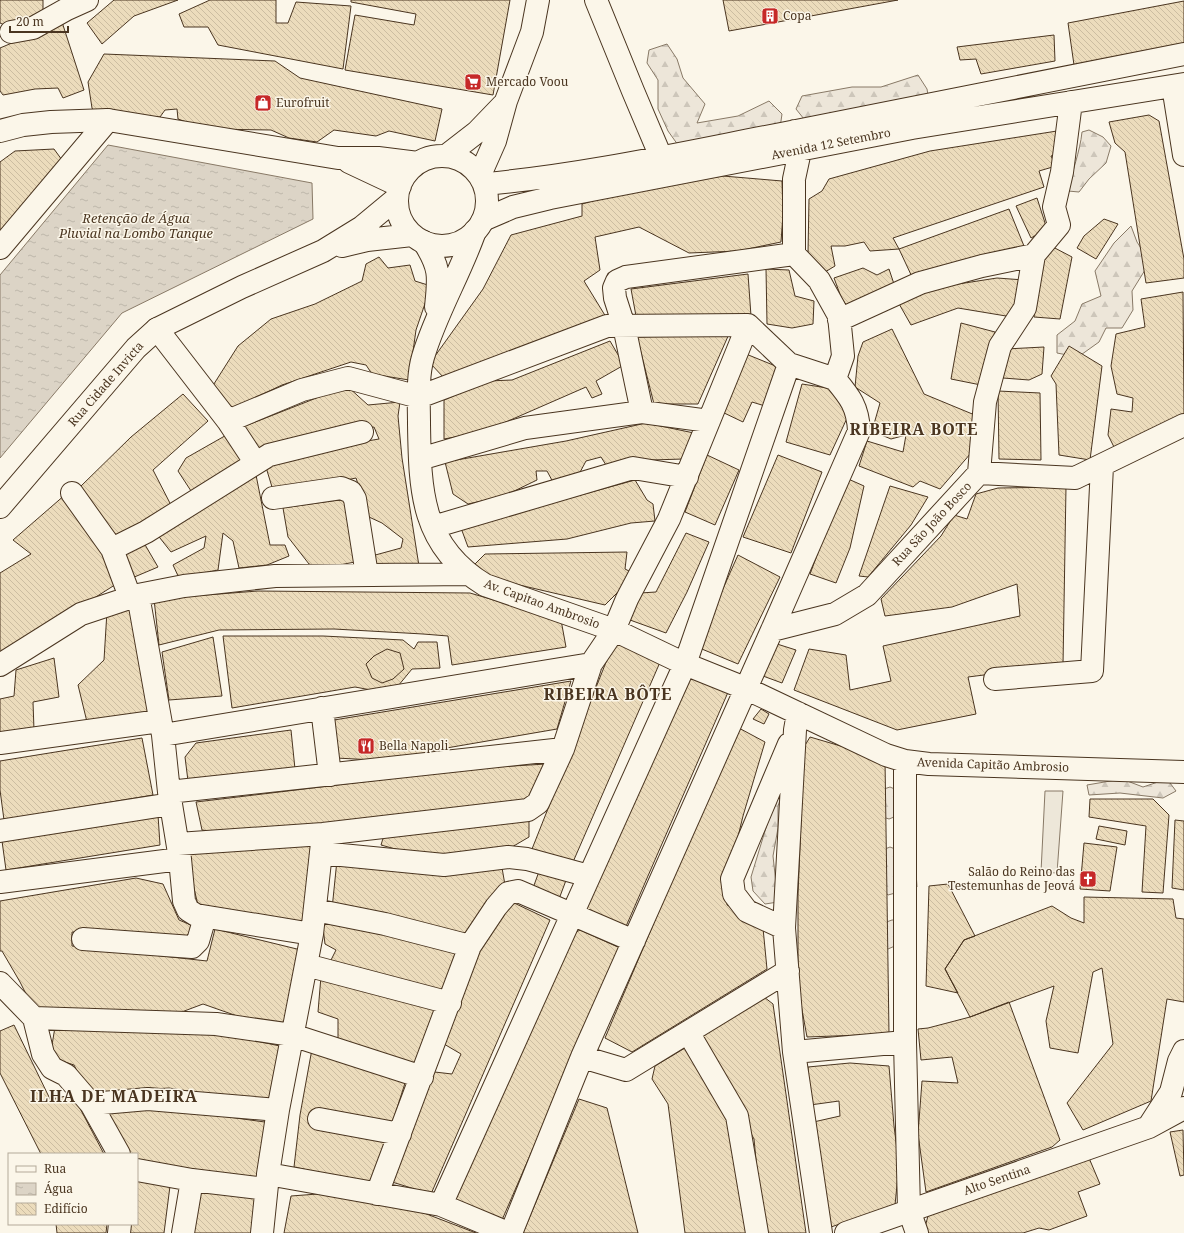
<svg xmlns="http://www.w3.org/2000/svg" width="1184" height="1233" font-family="'Noto Serif',serif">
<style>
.forest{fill:url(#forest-firs);stroke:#887966}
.parking{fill:#ede7d9;stroke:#887966}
.water{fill:url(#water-ripples);stroke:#887966}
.building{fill:url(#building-back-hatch);stroke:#4a3520}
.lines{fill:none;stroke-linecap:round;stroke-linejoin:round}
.minor-casing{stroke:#4a3520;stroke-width:24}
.major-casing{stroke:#4a3520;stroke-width:24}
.minor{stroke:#fbf6e9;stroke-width:22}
.major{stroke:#fbf6e9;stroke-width:22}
.labels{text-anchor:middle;stroke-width:3;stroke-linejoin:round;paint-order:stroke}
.poi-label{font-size:12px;fill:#4a3520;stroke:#fbf6e9;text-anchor:start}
.street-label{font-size:12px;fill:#4a3520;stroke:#fbf6e9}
.water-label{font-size:13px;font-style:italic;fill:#4a3520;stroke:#fbf6e9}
.district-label{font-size:16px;font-weight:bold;letter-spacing:1px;fill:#4a3520;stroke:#fbf6e9}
</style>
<defs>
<pattern id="forest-firs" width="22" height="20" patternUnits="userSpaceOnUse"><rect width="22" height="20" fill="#ede6d9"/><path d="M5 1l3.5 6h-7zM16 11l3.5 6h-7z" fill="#cdc6ba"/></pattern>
<pattern id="water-ripples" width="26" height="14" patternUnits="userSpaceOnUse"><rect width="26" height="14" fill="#dcd4c6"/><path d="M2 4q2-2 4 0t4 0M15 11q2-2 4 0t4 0" fill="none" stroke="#beb7aa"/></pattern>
<pattern id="building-back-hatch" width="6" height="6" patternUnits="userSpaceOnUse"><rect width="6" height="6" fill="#ecdcbc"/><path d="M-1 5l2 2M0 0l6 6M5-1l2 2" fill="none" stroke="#ccbda1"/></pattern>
</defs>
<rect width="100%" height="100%" fill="#fbf6e9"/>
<path class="forest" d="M667 44 677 59 683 78 705 104 697 123 738 116 769 101 782 114 780 128 678 145 668 131 658 109V80L647 63 649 50Z
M918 75 927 89 928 95 804 119 796 109 802 96 852 87H881Z
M1089 130 1103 137 1111 146 1106 163 1089 179 1079 192 1068 191C1072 171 1080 152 1082 132Z
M1131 226 1137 242 1150 262 1132 291 1133 310 1122 328H1106L1099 342 1078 357 1057 353V335L1075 321 1082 304 1101 296 1095 271 1114 243Z
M1122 779 1143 787 1167 779 1176 791 1163 798 1120 793 1089 795 1087 785Z
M787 781 778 806V828L773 856 778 902 765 904 753 891 751 877 772 808 766 793Z
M890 787 913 797 914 809 889 819 877 815 875 792Z
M890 847 915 857 917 887 888 895 869 872 875 853Z
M892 920H915L913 938 888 949 881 939V924Z"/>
<path class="parking" d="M1045 791H1063L1057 873 1041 872Z"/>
<path class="water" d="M108 145 312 183 313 219 122 313 0 458V275Z"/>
<path class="building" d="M0 0H43V20L9 27 0 23Z
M114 0H178L134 16 102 44 87 23Z
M210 0H276V23H288L296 2 351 6 343 69 218 45 208 27H184L179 14Z
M351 0H510L493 95 345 70 355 15 414 25 416 14 351 2Z
M723 0H898L729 31Z
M1184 1V45L1074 65 1068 23Z
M62 22 84 90 63 98 58 88 35 89 3 95 0 91V48Z
M1054 35 1055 61 981 74 976 59 960 60 957 47Z
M104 54 275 61 300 78 442 109 435 141 389 131 376 136 334 130 317 142 289 138 271 130 206 129 178 119 177 109 165 110 160 117 96 115 92 108 88 82Z
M1149 115 1159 121 1184 259V278L1146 283 1125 152 1115 143 1109 122Z
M1057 131 1062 152 1051 156 1056 166 1039 171 1044 187 893 238 899 249 870 251 864 242 845 246H831L835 266 825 272 808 253 809 199 822 191 829 179 930 151Z
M54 149 62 160 0 235V162L15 151Z
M723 176 782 181 783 214 781 242 738 251 689 253 639 227 595 237 600 270 584 281 606 317 445 379 430 363 483 289 511 235 582 216V204L631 190Z
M1037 198 1047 229 1031 238 1016 206Z
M1009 209 1024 246 913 279 899 249Z
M1104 219 1118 224 1096 259 1077 248 1084 236Z
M1051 246 1072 257 1060 319 1034 317 1040 265Z
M379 257 388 268 410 265 415 281 431 286 416 330 409 380 372 374 366 365 351 362 282 385 231 409 212 387 238 346 271 319 315 304 362 281 366 264Z
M863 268 877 275 889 269 895 287 848 308 841 297 834 278Z
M766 269 789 270 795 296 814 301 813 324 792 328 767 324Z
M748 274 751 316H636L631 289Z
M997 278 1024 280 1018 318 958 308 911 325 898 302 926 289Z
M1183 292 1184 415 1132 442 1114 447 1108 435 1111 409 1132 412 1133 398 1117 394 1111 366 1116 334 1145 327 1141 299Z
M961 323 995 332 986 386 951 379Z
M892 329 924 394 982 418 971 453 940 489 920 481 913 487 859 466 867 441 903 452 906 435 891 439 872 431 880 403 855 387 858 356 863 342Z
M729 334 698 404H654L637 337Z
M610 341 624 365 596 381 602 394 592 398 586 387 483 432 444 439V400L488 381 512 380Z
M1069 346 1102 366 1090 460 1059 455 1056 384 1051 376Z
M1044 347 1042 374 1029 380 1003 378 1000 354 1006 349Z
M746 354 778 367 765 406 752 402 743 422 720 411Z
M802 384 834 389 848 416 830 455 786 442Z
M347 386 368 405 400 402 398 416 402 458 419 566 372 570 368 557 401 548 403 539 382 523 369 517 356 478 294 491 272 487 265 464 321 449 379 439 374 427 257 454 240 428Z
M998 391 1040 393 1041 460 999 459Z
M183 394 208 421 153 470 174 511 117 540 80 487 131 437Z
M646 423 694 433 683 459 619 461 606 465 601 457 586 461 578 476 554 484 547 471H536L537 480 504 496 468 504 453 494 445 462 566 441Z
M230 433 250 463 193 494 178 471 186 458Z
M707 455 739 470 715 525 685 512Z
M778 455 822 472 791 553 743 537Z
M256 475 270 545H285L289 556 267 565 239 568 233 541 223 533 218 570 179 578 173 565 204 548 206 536 171 552 156 533Z
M846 478 864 486 850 548 836 583 810 574Z
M635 480 647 500 653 504 655 521 631 523 567 539 468 547 461 528Z
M890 486 928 497 911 525 868 577 859 576Z
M1066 487 1063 665 968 677 976 714 897 730 794 690 809 649 846 655 850 690 891 681 883 646 1020 616 1017 584 952 607 885 616 881 599 941 536 954 515 967 519 976 494 998 488Z
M66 494 121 581 0 658V573L31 554 13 540Z
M347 499 355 562 323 568 309 564 288 537 283 508Z
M686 533 709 542 687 592 666 633 630 620 640 593 656 592Z
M144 543 158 567 132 578 122 552Z
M627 552 625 569 631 572 623 587 605 605 485 577 473 566 485 554Z
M738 555 780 577 738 664 697 647Z
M258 591 470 593 561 620 566 647 452 665 448 636 423 634 334 629 219 630 159 645 154 599Z
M130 610 150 712 87 722 78 685 104 660 107 611Z
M223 636H323L403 640 414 649 418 642H437L440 668 412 669 398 686 371 690 355 687 232 708Z
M213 637 222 696 169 700 162 652Z
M614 642 661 660 573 862 532 849Z
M777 644 796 650 782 683 763 676Z
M387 649 400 653 404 669 393 679 382 683 372 678 366 664 374 656Z
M54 658 59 697 33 702 34 730 0 735V699L14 696 16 670Z
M687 670 729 690 624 931 585 915 583 906Z
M571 681 557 729 429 751 414 757 374 760 336 758 334 720Z
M761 709 769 714 764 724 753 719Z
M737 727 765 742 743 816 729 874 727 905 748 915 763 928 767 969 632 1052 605 1038Z
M291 730 295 769 188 781 185 757 196 743Z
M810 737 885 759 889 1034 807 1037 798 988V895L804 747Z
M142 738 153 795 4 820 0 790V761Z
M546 764 527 803 225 833 202 830 196 802 479 768Z
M1090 799H1153L1169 815 1163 893 1142 892 1146 826 1089 817Z
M158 815 160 845 6 870 2 841Z
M1175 820 1184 821V890L1172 888Z
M529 821V837L512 847 445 863 381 845 384 835Z
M1099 826 1127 831 1125 845 1096 839Z
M1084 843 1117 847 1110 891 1080 889Z
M318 845 305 923 198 905 191 876 188 851Z
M337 860 501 862 505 885 473 936 332 909Z
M541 866 568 875 559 899 533 888Z
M136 878 163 884 179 920 191 925 188 939 72 932V946L207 961 215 929 301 950 290 1026 240 1017 203 1004 179 1013 33 1008 20 982 2 951H0V901Z
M948 884 975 936 964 940 945 969 958 993 926 986 929 886Z
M1084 897 1173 899 1176 918 1184 919V1002L1167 999 1151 1101 1083 1130 1067 1103 1113 1044 1102 968 1093 972 1078 1053 1050 1048 1046 1021 1054 986 970 1017 945 969 964 940 1052 906 1071 918 1084 923Z
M512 902 550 920 431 1194 392 1182 426 1071 452 1074 461 1054 444 1044 484 929Z
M322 919 463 952 453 990 431 993 328 966 336 950 325 944Z
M580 930 620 948 502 1220 454 1203 569 936Z
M321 976 435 1005 433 1039 420 1064 357 1054 338 1042V1019L318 1012Z
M764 997 773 1004 806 1233H763L754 1139 701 1037Z
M1009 1002 1060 1140 1052 1147 926 1192 918 1134 922 1081 958 1083 952 1057 921 1060 918 1029 928 1028 970 1017Z
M14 1025 50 1099 73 1095 104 1154H41L0 1073V1031Z
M55 1027 188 1032 243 1038 289 1048 275 1105 169 1088 88 1093 74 1065 50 1057Z
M690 1045 728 1119 747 1233H685L668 1104 652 1079 655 1066Z
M312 1049 406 1080 391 1127 376 1185 294 1167 300 1115Z
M850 1063 889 1066 894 1126 899 1165 895 1205 831 1227 809 1123 840 1116 839 1101 810 1105 808 1067Z
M579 1099 607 1108 638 1233H523Z
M156 1107 272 1123 257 1184 137 1161V1154H125L98 1110Z
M1183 1130 1184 1175 1180 1176 1170 1132Z
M1089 1158 1100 1184 1078 1192 1087 1216 1049 1230 1039 1228 1023 1233H927L925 1227 928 1216Z
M137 1179 170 1186 164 1233H128L129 1224H137Z
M198 1187 259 1194 252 1233H189Z
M331 1193 411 1208 476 1233H284L291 1196Z
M56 1224H107L106 1233H57Z"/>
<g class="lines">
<g class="minor-casing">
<path id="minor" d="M596 0 633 91 666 169
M11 32 33 28 67 9 87 0
M1173 86 1184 155
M485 184C584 175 683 153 781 134 915 107 1050 81 1184 54
M483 220 513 207 550 198 912 128 1184 84
M475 231C460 274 436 313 423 357 417 377 419 403 419 424 420 491 421 546 485 585L614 630 685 664 747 689 886 755 905 761 929 764 1184 772
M424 242C441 269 439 277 436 307
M0 248 108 120
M839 320 920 283 982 266 1034 255
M157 329 228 421 302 390 348 378 419 397 607 326 748 325 789 364 835 379 843 356 839 316 819 280 794 254V179L800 151 795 131
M642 412 624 326 615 298 614 288 617 281 626 277 794 254
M228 421 255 462
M420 459 525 428 642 412 709 421
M979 473 985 402 1000 346 1025 308 1034 255 1059 225 1054 207 1062 172 1071 102
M72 493 112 549 130 597
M273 498 341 488 351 492 355 499 367 575
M433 527 633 468 687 477
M112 549 146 532 269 455 362 432
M138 595 163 735 169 792 563 749
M772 630 859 431C858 407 850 397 835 379
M0 665 81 614 138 595 184 586 275 576 468 574
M995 679 1092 671 1102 466
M322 708 330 775
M798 713 795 730 784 928 794 1052 821 1233
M163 735 591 664
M0 743 160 721
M905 761V1042L909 1210 917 1233
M169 792 180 859 184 901 188 910 196 915 312 934
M0 831 171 804
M323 834 312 934 278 1110 268 1174 441 1205
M178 844 323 834 528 810 538 803 563 749 591 664 614 630 627 599 669 519 748 325
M321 853 444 865 508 857 527 859 589 876
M0 882 180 859
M315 910 385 924 470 946
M784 928 747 911 734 894 732 879 789 744
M83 939 192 947 198 941 205 917
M306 965 450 1003
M0 983 34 1018 43 1054 52 1068 66 1075 91 1104
M34 1018 216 1024 292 1035 422 1077
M688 1032 737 1116 757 1233
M794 1052 905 1042
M582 1057 626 1070 788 971
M319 1119 400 1134
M119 1154 91 1104 148 1099 278 1110
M137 1170 192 1180 266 1189
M377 1194 470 946 496 907 508 893 518 891 634 941
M119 1233 120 1224
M183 1233 192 1180
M262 1233 268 1175
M508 1233 441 1205 685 664 789 364
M511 1233 582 1057 772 630 835 614 867 595 979 473 1075 478 1184 425"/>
</g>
<g class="major-casing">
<path id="major" d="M0 131 23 125 51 122 108 120 338 158H378L418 163
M446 156 477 132 503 105
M397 201a45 45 0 1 1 90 0a45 45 0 1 1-90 0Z
M349 162 400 186
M480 175 495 141 506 101 532 32 538 0
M342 246 367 240 412 235
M0 507 136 348 157 329 242 287 323 251 362 227 397 198
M1149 1126 1171 1092 1179 1061 1184 1051
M846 1233 1149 1127 1184 1108"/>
</g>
<use href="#minor" class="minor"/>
<use href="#major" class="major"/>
</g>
<defs>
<g id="building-square" transform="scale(0.9)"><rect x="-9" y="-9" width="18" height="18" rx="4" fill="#c62828" stroke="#fbf6e9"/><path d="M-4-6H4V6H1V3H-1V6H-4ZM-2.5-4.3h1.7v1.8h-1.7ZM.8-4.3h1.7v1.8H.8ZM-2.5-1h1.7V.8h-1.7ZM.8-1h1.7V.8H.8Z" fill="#fff"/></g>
<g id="supermarket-square" transform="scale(0.9)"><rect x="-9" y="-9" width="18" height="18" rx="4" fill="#c62828" stroke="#fbf6e9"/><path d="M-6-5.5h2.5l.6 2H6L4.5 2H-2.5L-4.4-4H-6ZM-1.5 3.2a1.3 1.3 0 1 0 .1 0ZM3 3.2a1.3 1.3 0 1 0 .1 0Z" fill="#fff"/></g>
<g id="shop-square" transform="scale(0.9)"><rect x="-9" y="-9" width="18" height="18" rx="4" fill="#c62828" stroke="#fbf6e9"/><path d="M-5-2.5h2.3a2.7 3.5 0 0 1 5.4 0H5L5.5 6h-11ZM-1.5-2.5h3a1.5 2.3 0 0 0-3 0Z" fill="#fff"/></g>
<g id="restaurant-square" transform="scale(0.9)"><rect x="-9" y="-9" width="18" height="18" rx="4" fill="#c62828" stroke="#fbf6e9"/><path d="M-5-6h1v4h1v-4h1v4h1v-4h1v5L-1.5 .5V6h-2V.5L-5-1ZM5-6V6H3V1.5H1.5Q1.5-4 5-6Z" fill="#fff"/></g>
<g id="church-square" transform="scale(0.9)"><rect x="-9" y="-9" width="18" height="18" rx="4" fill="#c62828" stroke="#fbf6e9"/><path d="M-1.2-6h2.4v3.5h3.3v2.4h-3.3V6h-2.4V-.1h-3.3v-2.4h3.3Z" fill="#fff"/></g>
</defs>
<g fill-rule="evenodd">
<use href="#building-square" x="770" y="16"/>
<use href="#supermarket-square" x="473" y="82"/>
<use href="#shop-square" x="263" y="103"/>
<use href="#restaurant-square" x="366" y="746"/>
<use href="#church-square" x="1088" y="879"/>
</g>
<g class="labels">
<g class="poi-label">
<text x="783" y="20">Copa</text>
<text x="486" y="86">Mercado Voou</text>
<text x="276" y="107">Eurofruit</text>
<text x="379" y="750">Bella Napoli</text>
<text x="1075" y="876" text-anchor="end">Salão do Reino das<tspan x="1075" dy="14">Testemunhas de Jeová</tspan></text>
</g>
<g class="street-label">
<text transform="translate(831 144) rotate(-11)" y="4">Avenida 12 Setembro</text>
<text transform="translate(106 384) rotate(-49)" y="4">Rua Cidade Invicta</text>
<text transform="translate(932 524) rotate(-47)" y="4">Rua São João Bosco</text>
<text transform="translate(542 604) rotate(20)" y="4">Av. Capitao Ambrosio</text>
<text transform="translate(993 765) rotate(2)" y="4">Avenida Capitão Ambrosio</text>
<text transform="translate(997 1180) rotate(-19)" y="4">Alto Sentina</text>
</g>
<g class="water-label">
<text x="136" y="223">Retenção de Água<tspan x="136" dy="15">Pluvial na Lombo Tanque</tspan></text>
</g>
<g class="district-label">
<text x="914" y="435">RIBEIRA BOTE</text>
<text x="608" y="700">RIBEIRA BÔTE</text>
<text x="114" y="1102">ILHA DE MADEIRA</text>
</g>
</g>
<rect x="8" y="1153" width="130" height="72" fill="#fbf6e9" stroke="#b4a999"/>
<rect x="16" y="1166" width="20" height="6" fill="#fbf6e9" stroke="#b4a999"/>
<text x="44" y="1173" font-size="12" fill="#4a3520">Rua</text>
<rect x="16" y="1183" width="20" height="12" fill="url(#water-ripples)" stroke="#b4a999"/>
<text x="44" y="1193" font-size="12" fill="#4a3520">Água</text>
<rect x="16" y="1203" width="20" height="12" fill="url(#building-back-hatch)" stroke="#b4a999"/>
<text x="44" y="1213" font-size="12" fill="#4a3520">Edifício</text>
<path d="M10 26v6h58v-6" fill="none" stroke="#4a3520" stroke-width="2"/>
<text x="16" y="26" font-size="12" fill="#4a3520" stroke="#fbf6e9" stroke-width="3" paint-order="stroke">20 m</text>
</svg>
